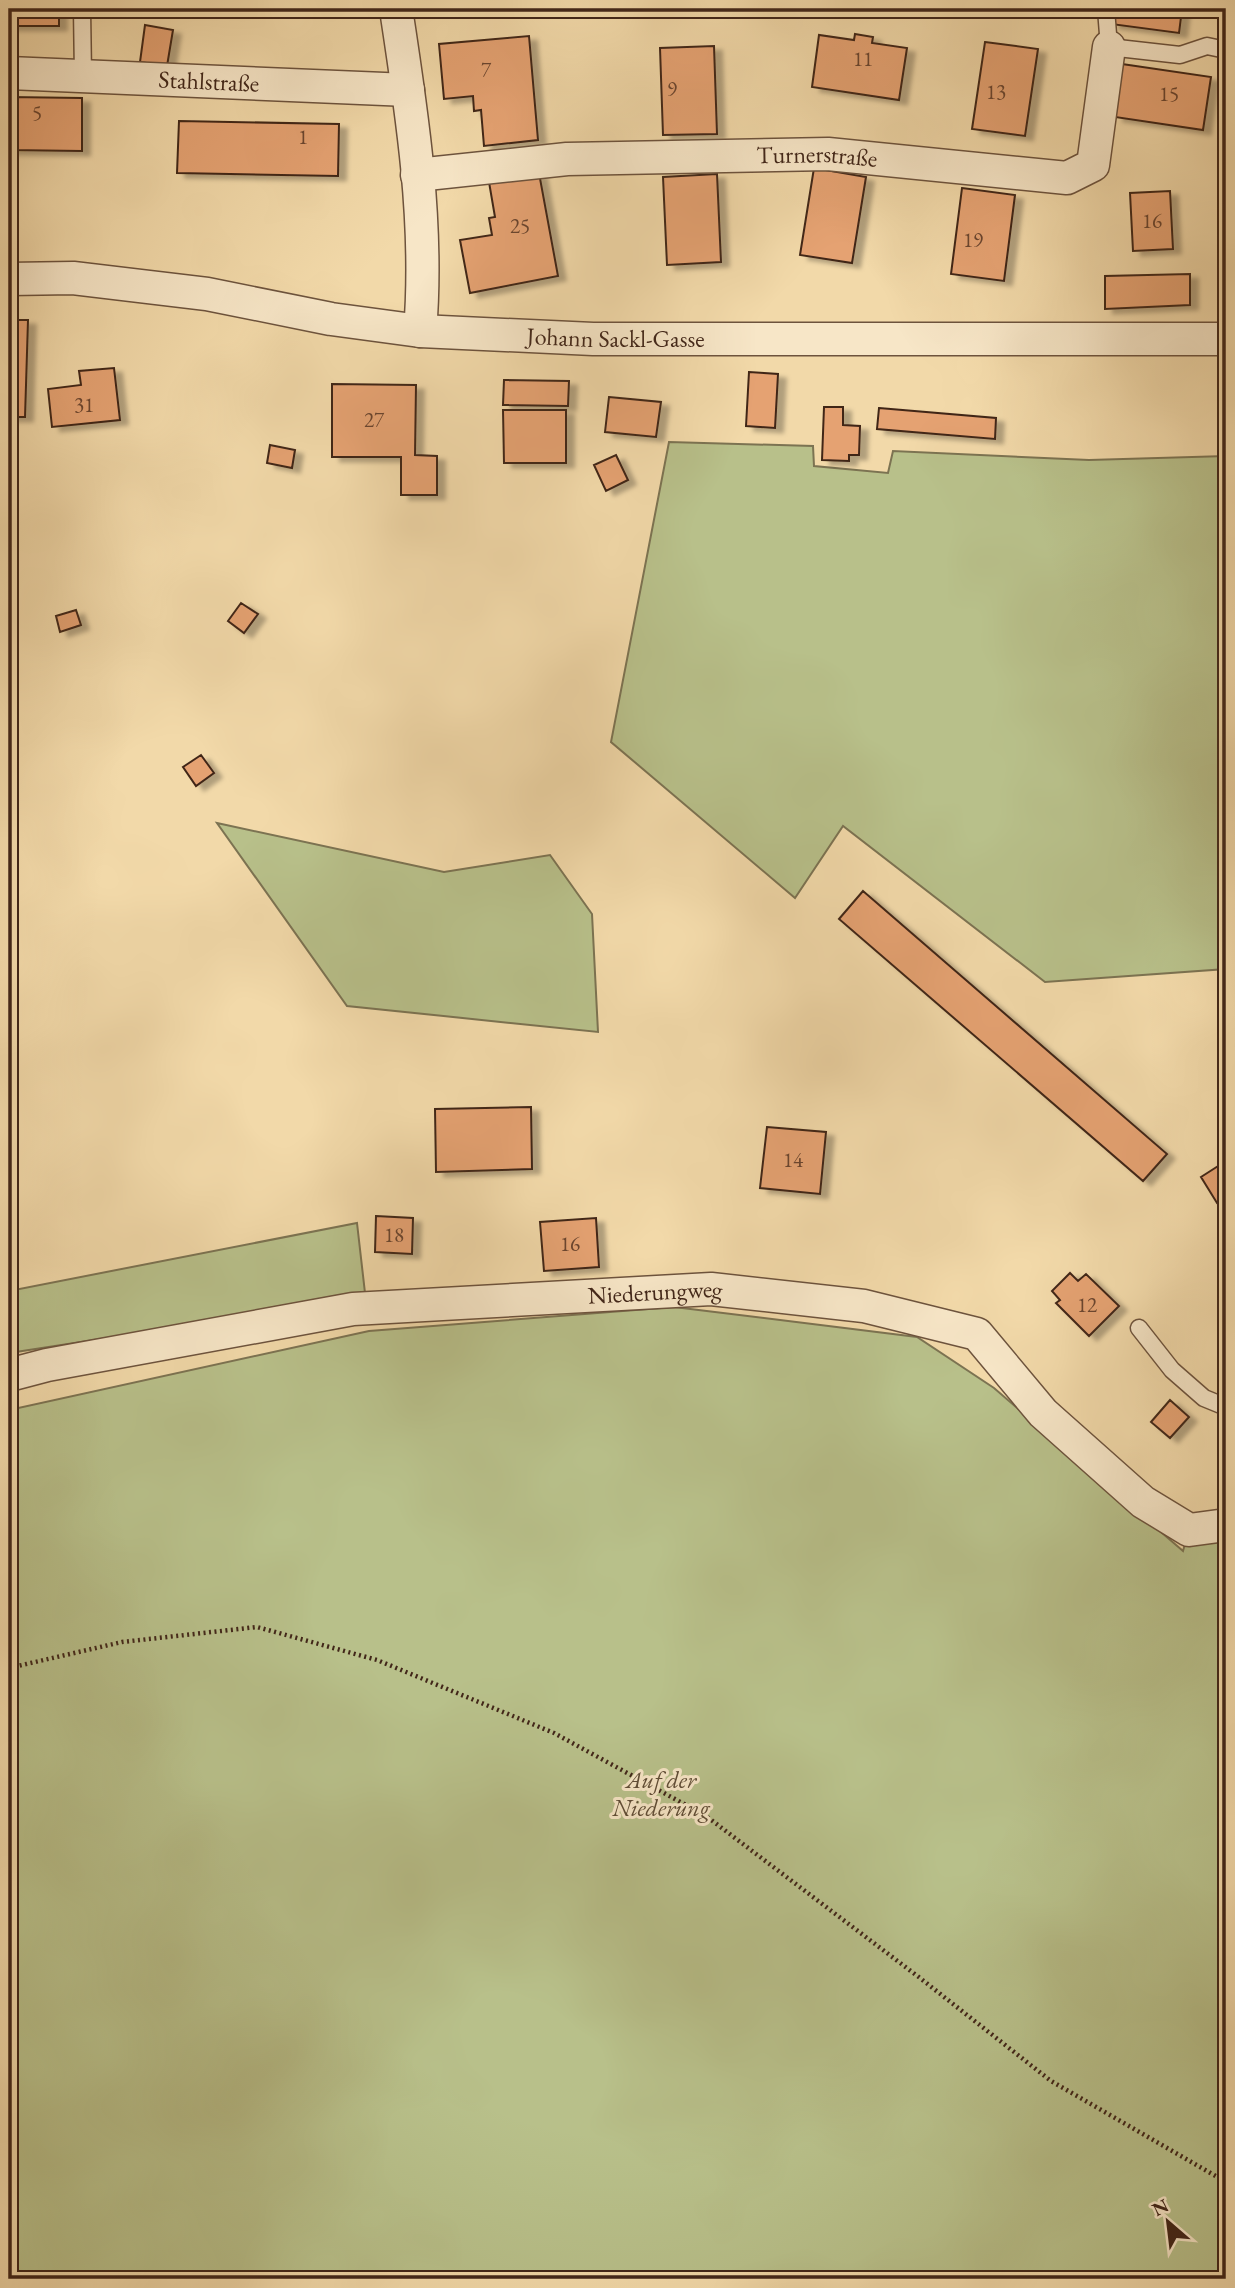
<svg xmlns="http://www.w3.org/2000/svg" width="1235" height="2288" font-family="'EB Garamond',serif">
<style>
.green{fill:#b8c08a;stroke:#7c7352;stroke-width:2}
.building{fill:#e5a272;stroke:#412619;stroke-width:2;filter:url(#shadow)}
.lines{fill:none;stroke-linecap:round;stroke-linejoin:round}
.service-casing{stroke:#6d533d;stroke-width:19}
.minor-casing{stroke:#6d533d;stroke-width:35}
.path{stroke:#412619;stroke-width:4.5;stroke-dasharray:2 3.5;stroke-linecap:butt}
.service{stroke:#f7e6c7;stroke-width:16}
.minor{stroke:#f7e6c7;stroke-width:32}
.labels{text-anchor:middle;stroke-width:6;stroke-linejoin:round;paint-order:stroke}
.number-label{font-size:21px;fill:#6a452f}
.street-label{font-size:24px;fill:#412619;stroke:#f7e6c7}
.park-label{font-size:24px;font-style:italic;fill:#5f4c35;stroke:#f7e6c7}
</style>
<defs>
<filter id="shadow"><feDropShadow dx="8" dy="4.5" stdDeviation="2" flood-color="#0004"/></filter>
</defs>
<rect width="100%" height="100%" fill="#f2d9a9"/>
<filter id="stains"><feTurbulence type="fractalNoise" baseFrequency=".00286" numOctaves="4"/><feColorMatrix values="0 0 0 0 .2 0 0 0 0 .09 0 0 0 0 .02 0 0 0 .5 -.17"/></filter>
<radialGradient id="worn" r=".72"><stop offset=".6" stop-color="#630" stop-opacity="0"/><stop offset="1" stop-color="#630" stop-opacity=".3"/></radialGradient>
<path class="green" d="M669 442 813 446 814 466 888 473 893 451 1089 460 1226 456V969L1045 982 843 826 795 898 611 742Z
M217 823 444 872 550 855 592 914 598 1032 347 1006Z
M357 1223 365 1293 237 1318 16 1352 9 1355V1291Z
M674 1307 917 1337 994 1388 1183 1551 1189 1530 1226 1525V2279H9V1410L369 1331Z"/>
<path class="building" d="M9 9H59V26H9Z
M1113 9H1182L1179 33 1111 24Z
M145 25 173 30 167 66 140 62Z
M855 34 873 37 872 43 907 48 899 100 812 87 819 35 854 40Z
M529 36 538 140 484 146 481 110 474 111 473 96 444 99 439 44Z
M985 42 1038 49 1025 136 972 129Z
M714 46 717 134 663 135 660 48Z
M1122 64 1211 77 1203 130 1115 117Z
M9 97 82 98V151L9 150Z
M179 121 339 124 338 176 177 173Z
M814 168 866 177 852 263 800 255Z
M539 173 558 276 470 293 460 240 492 235 489 218 495 217 489 182Z
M717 174 721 262 667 265 663 177Z
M962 188 1015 195 1004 281 951 274Z
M1170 191 1173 249 1133 251 1130 193Z
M1190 274V305L1105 309V276Z
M9 320H28L25 417H9Z
M114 368 120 420 52 427 48 389 81 385 79 371Z
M749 372 778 374 775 428 746 426Z
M504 380 569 381 568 406 503 405Z
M332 384 416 385 415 455 437 456V495H401V457H332Z
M609 397 661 402 656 437 605 432Z
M824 407H843V425L860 426 859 455H849V461L822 460Z
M879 408 996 418 995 439 877 429Z
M503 410H566V463H504Z
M270 445 295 450 292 468 267 463Z
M616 455 628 480 606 491 594 465Z
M241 603 258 614 244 633 228 621Z
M76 610 81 625 60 632 56 616Z
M201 755 214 773 196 786 183 767Z
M863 891 1167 1154 1143 1181 839 919Z
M531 1107 532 1169 436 1172 435 1109Z
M767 1127 826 1132 820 1194 760 1188Z
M1226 1161V1198L1217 1203 1201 1177Z
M376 1216 413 1218 412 1254 375 1252Z
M596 1218 599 1267 544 1271 540 1222Z
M1070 1273 1078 1281 1086 1274 1119 1306 1089 1336 1056 1303 1060 1300 1052 1291Z
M1170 1400 1189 1417 1170 1438 1151 1422Z"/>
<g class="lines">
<g class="service-casing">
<path id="service" d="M82 9 83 76
M1106 9 1109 47 1180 55 1207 46 1226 50
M1139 1328 1172 1370 1204 1398 1226 1407"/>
</g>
<g class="minor-casing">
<g id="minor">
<path d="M396 9C412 113 429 225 420 331"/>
<path id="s1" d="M9 73 408 90"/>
<path id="s2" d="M417 175 567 159 828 154 1067 178 1093 165 1109 47"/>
<path id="s3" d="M9 279 73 278 207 294 331 319 420 331 593 339H1226"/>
<path id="s4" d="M9 1375 47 1365 353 1309 711 1289 864 1306 977 1334 1043 1413 1143 1502 1189 1530 1226 1525"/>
</g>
</g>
<path class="path" d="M9 1668 122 1642 257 1627 377 1660 554 1733 706 1816 920 1978 1051 2081 1226 2182"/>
<use href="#service" class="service"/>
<use href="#minor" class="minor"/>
</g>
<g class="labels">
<g class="number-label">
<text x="863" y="66">11</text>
<text x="486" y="77">7</text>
<text x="672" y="96">9</text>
<text x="996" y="99">13</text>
<text x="1169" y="101">15</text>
<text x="37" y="120">5</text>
<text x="303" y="144">1</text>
<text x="1152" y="228">16</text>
<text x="520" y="233">25</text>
<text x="973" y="247">19</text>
<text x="84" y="412">31</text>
<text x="374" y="427">27</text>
<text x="793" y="1167">14</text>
<text x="394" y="1242">18</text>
<text x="570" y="1251">16</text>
<text x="1087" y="1312">12</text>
</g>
<g class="street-label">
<text dy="8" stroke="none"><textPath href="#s1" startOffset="200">Stahlstraße</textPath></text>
<text dy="8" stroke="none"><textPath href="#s2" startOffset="401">Turnerstraße</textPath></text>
<text dy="8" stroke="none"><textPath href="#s3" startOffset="611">Johann Sackl-Gasse</textPath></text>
<text dy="8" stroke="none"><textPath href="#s4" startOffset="653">Niederungweg</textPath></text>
</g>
<g class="park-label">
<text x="661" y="1788">Auf der<tspan x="661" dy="28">Niederung</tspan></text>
</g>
</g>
<rect width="1235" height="2288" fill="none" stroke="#f2d9a9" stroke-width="35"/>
<rect x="10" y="10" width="1214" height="2267" fill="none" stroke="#412619" stroke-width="3.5"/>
<rect x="18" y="18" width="1200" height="2253" fill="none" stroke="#412619" stroke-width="2"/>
<g transform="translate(1168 2222) rotate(332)" stroke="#f7e6c7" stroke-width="5" paint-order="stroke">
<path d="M0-5L12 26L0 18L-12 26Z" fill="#412619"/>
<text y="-10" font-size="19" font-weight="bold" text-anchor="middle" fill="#412619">N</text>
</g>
<rect width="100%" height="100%" filter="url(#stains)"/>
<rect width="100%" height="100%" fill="url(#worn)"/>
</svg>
